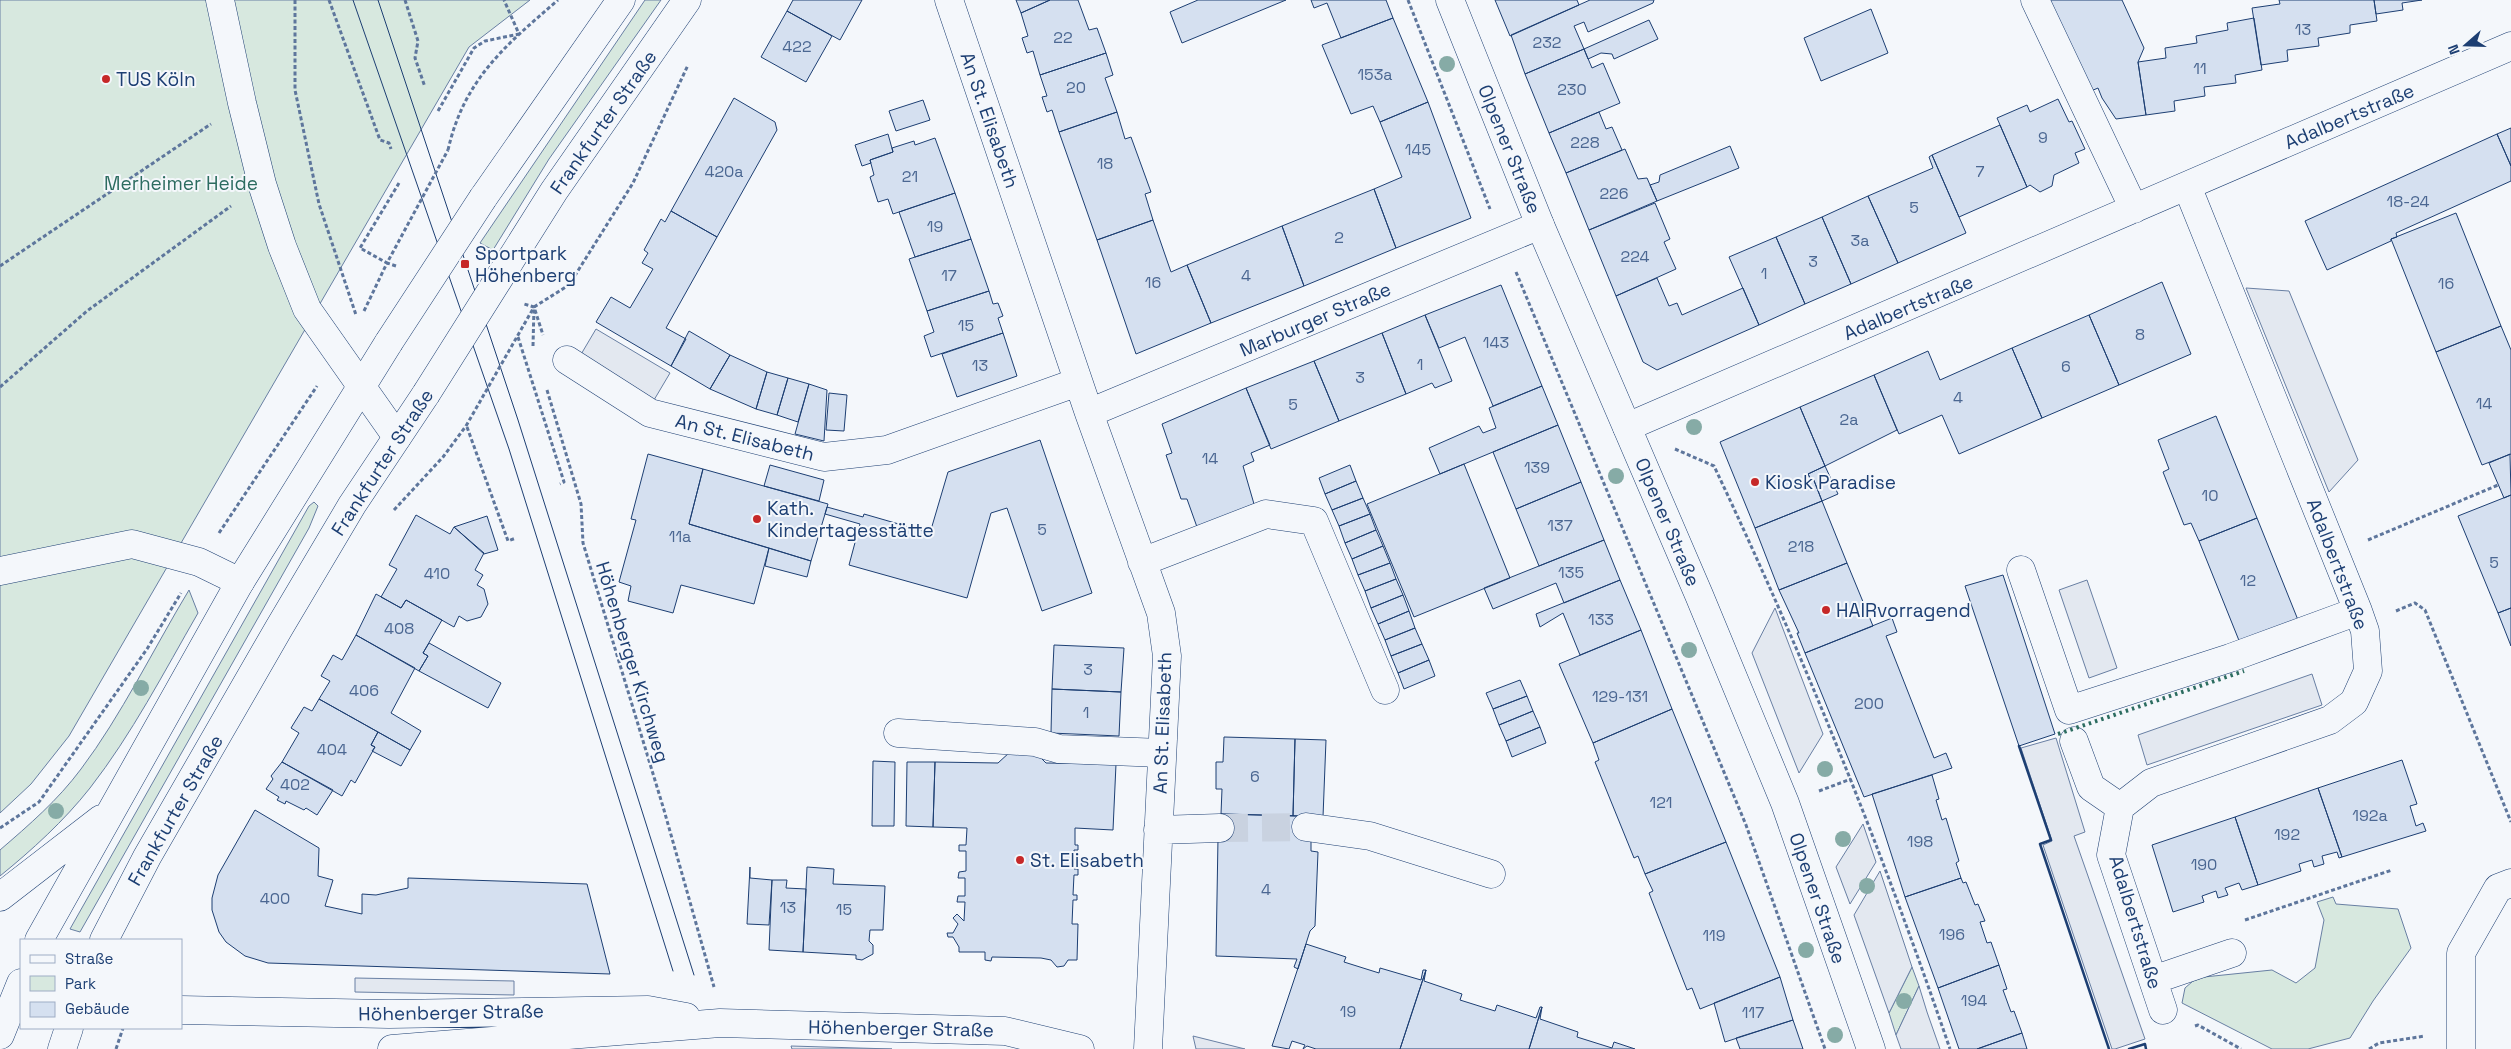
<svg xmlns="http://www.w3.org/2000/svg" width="2511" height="1049" font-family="'Space Grotesk',sans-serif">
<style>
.green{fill:#d7e8df;stroke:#687fa3}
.parking{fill:#e3e8f0;stroke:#687fa3}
.building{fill:#d5e0f0;stroke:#1d3f73}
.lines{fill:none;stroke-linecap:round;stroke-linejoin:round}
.minor-tunnel{stroke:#c9d2e0;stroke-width:28;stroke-dasharray:28 14;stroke-linecap:butt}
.minor-casing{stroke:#1d3f73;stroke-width:29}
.major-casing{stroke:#1d3f73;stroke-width:29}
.path{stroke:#5e769c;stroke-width:3;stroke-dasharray:4 2.5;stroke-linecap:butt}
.minor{stroke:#f4f7fb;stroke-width:28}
.major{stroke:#f4f7fb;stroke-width:28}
.tram{stroke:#1d3f73;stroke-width:1}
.major-bridge-casing{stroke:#1d3f73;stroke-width:29;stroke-linecap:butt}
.path-bridge{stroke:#5e769c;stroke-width:3;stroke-dasharray:4 2.5;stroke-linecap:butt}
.major-bridge{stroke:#f4f7fb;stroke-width:28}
.hedge{stroke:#2c6c60;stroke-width:4;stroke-dasharray:2.5 4;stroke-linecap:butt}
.wall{stroke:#1d3f73;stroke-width:2.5}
.tree{fill:#86aba6}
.poi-dot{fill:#c62828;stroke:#f4f7fb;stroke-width:2}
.labels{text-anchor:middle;stroke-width:4;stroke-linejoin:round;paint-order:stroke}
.number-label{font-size:16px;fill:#4b6792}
.poi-label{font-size:19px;fill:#1d3f73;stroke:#f4f7fb;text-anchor:start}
.street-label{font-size:19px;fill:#1d3f73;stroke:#f4f7fb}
.park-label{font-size:19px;fill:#2c6c60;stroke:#f4f7fb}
</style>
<rect width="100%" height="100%" fill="#f4f7fb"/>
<path class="green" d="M0 0H530L469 47 69 736 31 784 0 813Z
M645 0H661L549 159 493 250 480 243Z
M314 502 318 506 309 528 101 895 80 932 70 929 309 506Z
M189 590 198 613C164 672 132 734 90 788 64 821 32 850 0 876V850C29 825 58 800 81 769 121 716 154 648 189 590Z
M2333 897 2336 904 2398 909 2411 948 2373 1001 2350 1038 2308 1049H2272L2182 1003 2185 988 2193 981 2204 977 2272 970 2296 983 2315 968 2324 920 2317 902Z
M1912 967 1919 986 1896 1035 1889 1013Z"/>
<path class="parking" d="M2246 288 2289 291 2358 460 2329 492Z
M596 329 670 373 654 400 580 356Z
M2087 580 2117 668 2089 678 2059 590Z
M1775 608 1823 734 1799 773 1752 653Z
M2312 674 2322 705 2147 765 2138 735Z
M2056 738 2085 832 2074 836 2145 1039 2115 1049H2112L2043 845 2052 841 2021 748Z
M1863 824 1876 862 1850 904 1836 867Z
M1880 871 1912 967 1889 1013 1854 915Z
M355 978 514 981V995L355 992Z
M1919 986 1927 1012 1940 1049H1901L1896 1035Z
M1193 1036 1245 1049H1196Z
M791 1046 892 1049H792Z"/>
<path class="building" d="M793 0H862L840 40 787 11Z
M1016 0H1050L1021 13Z
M1050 0H1078L1089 30 1097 28 1106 53 1040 75 1033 51 1027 53 1022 38 1028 36 1021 13Z
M1198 0H1286L1182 43 1170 12Z
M1311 0H1386L1393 18 1341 38 1327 3 1314 8Z
M1495 0H1577L1579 5 1510 36Z
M1590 0H1654L1653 3 1588 32 1584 22 1574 26 1584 49 1525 74 1511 35Z
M2049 0H2122L2144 48 2138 62 2146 115 2116 119 2102 98 2098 88 2091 91Z
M2279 0H2374L2377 21 2350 25V33L2318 38 2319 46 2287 50 2288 61 2261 65 2252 8 2280 4Z
M2374 0H2422L2402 3 2403 10 2376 14Z
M1871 9 1888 53 1821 81 1804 38Z
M787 11 832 36 806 82 761 57Z
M1393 18 1428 102 1380 122 1373 106 1351 114 1322 45Z
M2254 18 2262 70 2235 75 2236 83 2204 87 2205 96 2174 101 2175 111 2146 115 2138 62 2166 58 2165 48 2197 43 2196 36 2228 30 2227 23Z
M1649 20 1658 39 1614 59 1612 54 1601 53 1588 59 1584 49Z
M1584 49 1592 68 1603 63 1620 103 1549 133 1525 74Z
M1106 53 1113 75 1105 78 1117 112 1059 132 1052 110 1047 112 1042 97 1047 96 1040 75Z
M734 98 775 122 777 130 717 237 671 211Z
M2058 99 2069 122 2072 121 2085 149 2075 153 2079 163 2054 175 2052 186 2040 192 2030 185 2027 187 1997 118 2027 105 2030 112Z
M923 100 930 120 896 131 889 111Z
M1428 102 1471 218 1396 248 1374 189 1402 177 1380 122Z
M1117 112 1125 139 1131 137 1151 192 1145 194 1153 220 1097 240 1059 132Z
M1599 112 1606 129 1612 127 1622 150 1566 173 1549 133Z
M2000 125 2027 187 1959 217 1932 155Z
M2511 128V166L2497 134Z
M888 134 893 152 870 160 871 163 862 166 855 145Z
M2497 134 2511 166V181L2396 233 2397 237 2391 239V241L2327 270 2305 221Z
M935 138 955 193 893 214 888 199 878 202 870 177 874 175 870 160 893 152 892 148 914 141 915 145Z
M1730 146 1739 168 1657 201 1650 185 1659 182 1660 175Z
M1625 149 1638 179 1647 178 1657 201 1589 230 1566 173Z
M1932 155 1966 233 1898 263 1868 196 1933 168 1929 157Z
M1374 189 1396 248 1304 286 1282 226Z
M955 193 971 239 915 257 899 212Z
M1868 196 1898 263 1851 284 1822 217Z
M1655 203 1670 239 1664 242 1676 269 1616 296 1589 230Z
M671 211 717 237 666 328 686 339 671 366 596 322 611 297 630 308 653 269 642 263 648 253 644 250 661 219 665 222Z
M2456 213 2501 326 2436 352 2391 239Z
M1822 217 1851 284 1805 304 1776 237Z
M1153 220 1171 272 1187 265 1211 323 1136 354 1097 240Z
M1282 226 1304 286 1211 323 1187 265Z
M1776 237 1805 304 1759 325 1729 257Z
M971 239 989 291 927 311 909 259Z
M1657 278 1669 306 1677 303 1682 315 1743 288 1759 325 1657 370 1643 362 1616 296Z
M2162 282 2191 354 2119 385 2089 315Z
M1501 285 1542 386 1493 406 1465 337 1439 348 1425 315Z
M989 291 993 304 998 303 1003 316 998 318 1003 333 931 357 924 336 934 332 927 311Z
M1425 315 1452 381 1435 388 1432 383 1406 394 1382 333Z
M2089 315 2119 385 2042 418 2012 348Z
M2501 326 2511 350V454L2482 465 2436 352Z
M689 331 730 355 710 389 671 366Z
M1003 333 1017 376 957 397 942 354Z
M1382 333 1406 394 1339 421 1314 361Z
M2012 348 2042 418 1959 454 1942 415 1899 434 1874 375 1928 351 1940 380Z
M730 355 767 372 756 409 710 389Z
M1314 361 1339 421 1271 449 1246 388Z
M767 372 788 378 777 415 756 409Z
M1874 375 1897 430 1825 466 1800 407Z
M788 378 809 384 798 422 777 415Z
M809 384 827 390 824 441 795 434Z
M1542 386 1558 425 1440 474 1429 448 1479 426 1483 433 1496 428 1489 408Z
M1246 388 1270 445 1251 453 1254 461 1243 466 1254 504 1197 527 1187 499H1181L1166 455 1172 453 1162 424Z
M829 393 847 395 844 431 826 430Z
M1800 407 1825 466 1808 474 1810 478H1813L1822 501 1755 528 1720 442Z
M2216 416 2257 518 2199 541 2191 523 2184 525 2163 472 2169 469 2158 440Z
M1558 425 1581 482 1516 509 1493 452Z
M1040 440 1092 593 1042 611 1007 508 991 513 967 598 849 565 860 524 825 514 827 507 863 517 864 514 930 533 948 472Z
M648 454 703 469 689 524 769 548 754 604 681 585 673 613 628 601 631 586 619 582 636 520 631 519Z
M2510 454 2511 495 2504 498 2489 463Z
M1464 464 1510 578 1414 617 1367 504Z
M770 465 824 480 819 501 764 486Z
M1350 465 1356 481 1325 494 1319 478Z
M1825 466 1838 494 1822 501 1813 478H1810L1808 474Z
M703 469 828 504 811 561 689 524Z
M1356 481 1363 498 1332 510 1325 494Z
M1581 482 1604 540 1539 566 1516 509Z
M2511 495V608L2498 613 2458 516Z
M1363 498 1370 514 1339 526 1332 510Z
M1822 501 1847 563 1779 590 1755 528Z
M1370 514 1376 530 1345 543 1339 526Z
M416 515 450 534 454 527 484 553 475 570 483 575 477 585 484 589 488 604 481 617 467 621 459 616 454 627 406 600 401 608 381 597 397 569 389 565Z
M487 516 498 550 484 554 454 527Z
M2257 518 2298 620 2240 643 2199 541Z
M1376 530 1383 546 1352 559 1345 543Z
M1604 540 1620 580 1564 603 1556 583 1493 609 1484 588Z
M1383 546 1390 563 1358 575 1352 559Z
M769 548 811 561 807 577 765 566Z
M1390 563 1396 579 1365 591 1358 575Z
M1847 563 1873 626 1805 653 1797 633H1799L1779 590Z
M2003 575 2055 734 2019 746 1965 586Z
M1396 579 1403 595 1371 608 1365 591Z
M1620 580 1641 630 1580 655 1563 613 1540 627 1536 614Z
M376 594 401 608 406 600 442 620 423 653 428 656 419 671 356 635Z
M1403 595 1409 611 1378 624 1371 608Z
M2511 608V646L2498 613Z
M1409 611 1415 628 1385 640 1378 624Z
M1892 618 1897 632 1886 636 1934 758 1946 753 1952 768 1864 797 1805 653Z
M1415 628 1422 644 1391 656 1385 640Z
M1641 630 1672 709 1593 743 1559 664Z
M356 635 415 668 391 713 421 731 410 750 319 699 330 681 321 676 333 655 342 660Z
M429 643 501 683 488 708 419 671 428 656 423 653Z
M1422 644 1429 660 1398 673 1391 656Z
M1054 645 1124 648 1121 692 1052 689Z
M1429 660 1435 676 1404 689 1398 673Z
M1520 680 1527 696 1493 709 1486 693Z
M1052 689 1121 692 1119 736 1051 733Z
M1527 696 1533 711 1499 725 1493 709Z
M319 699 378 732 371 745 375 747 355 783 351 780 342 796 282 762 299 733 291 728 304 707 312 711Z
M1672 709 1726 842 1645 874 1638 856 1634 858 1595 762 1599 760 1593 743Z
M1533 711 1540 727 1506 741 1499 725Z
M1540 727 1546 743 1512 757 1506 741Z
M378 732 410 750 401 766 372 751 375 747 371 745Z
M1224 737 1295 739 1293 816 1221 814 1222 789H1216V762H1223Z
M1295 739 1326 740 1323 817 1293 816Z
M1010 752 1039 756 1046 763 1116 764 1113 830 1075 828V845H1078V850H1074V869H1078V875H1074L1073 895H1077V900H1073L1072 924H1078L1077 960H1068L1064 966 1057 967 1051 960 1041 958 992 957 991 961 985 960V952H959V947L953 937H948L947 933H953L958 924 953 918 957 914 964 921 965 902H957L958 896H965V878H958L959 872 966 871V851H959V845H966L967 828 933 827 935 762 998 763Z
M2402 760 2417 804 2410 806 2416 826 2423 823 2426 831 2342 857 2318 788Z
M873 761 895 762 894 826H872Z
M282 762 333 790 317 815 306 808 304 810 286 801 285 804 277 800 279 797 266 789 273 779 271 776Z
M907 762H935L933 827 906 826Z
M1932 775 1939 799 1936 800 1942 820 1946 818 1959 861 1956 863 1961 878 1905 897 1872 794Z
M2318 788 2342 857 2339 858 2337 852 2322 856 2324 864 2314 867 2312 860 2299 864 2301 871 2258 885 2235 817Z
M255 810 319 848 318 876 333 880 325 906 362 914V894L376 895 408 888V878L587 884 610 974 268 963 245 956 226 942 219 932 212 910V898L218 875Z
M1221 814 1307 816 1311 837V851L1318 852 1315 926 1310 931 1298 969 1294 967 1297 959 1216 956 1218 838Z
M2235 817 2258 885 2242 890 2239 883 2225 888 2228 895 2218 898 2216 891 2202 896 2204 902 2173 912 2152 845Z
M1726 842 1780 977 1700 1009 1692 988 1687 990 1649 893 1653 891 1645 874Z
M750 867V878L772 880 769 925 747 924Z
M807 867 834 869 833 884 885 886 883 930H870L869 941 873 945V954L862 960 856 959V955L803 952Z
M1961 878 1963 883 1966 882 1975 905 1978 904 1985 921 1980 922 1987 943 1991 942 1999 965 1938 988 1905 897Z
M772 880H787L786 888 806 889 803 952 769 950Z
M1306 944 1346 957 1344 962 1379 973 1380 968 1421 980 1423 970H1426L1400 1049H1316L1307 1046 1303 1049 1305 1045 1292 1041 1289 1049 1272 1046Z
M1999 965 2007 989 2003 990 2011 1012 2014 1011 2022 1033 1977 1049H1959L1938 988Z
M1426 970 1424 981 1462 994 1460 1000 1495 1011 1497 1005 1536 1018 1540 1007H1542L1529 1049H1400Z
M1780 977 1793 1020 1725 1042 1714 1003Z
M1542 1007 1540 1019 1578 1032 1577 1037 1612 1048 1614 1042 1635 1049H1529Z
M1793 1020 1803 1049H1740L1736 1038Z
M2022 1033 2027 1049H1977Z"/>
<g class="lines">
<path class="minor-tunnel" d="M1220 828 1306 827"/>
<g class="minor-casing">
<path id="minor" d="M220 0 242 103 262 184 282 246 307 309 397 437
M949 0 1089 413 1161 613 1167 656 1148 1049
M2035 0 2134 209
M567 360 650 413 824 457 887 450 1078 382
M1089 413 1540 225
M1627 427 2511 46
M1142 562 1266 514 1314 521 1385 690
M2021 570 2069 710 2230 658 2358 611
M0 571 132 544 199 562 240 582
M898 733 1035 742 1059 749 1162 753
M2074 741 2091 787 2120 807
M1306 827 1370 836 1491 874
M1158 830 1220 828
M2153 980 2232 953
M181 1010 389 1014 648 1010 686 1017
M2163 1010 2111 855 2120 807 2151 783 2330 720 2354 702 2368 671 2365 631 2358 611 2187 186
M392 1049 720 1023 1005 1031 1080 1049
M2461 1049V953L2498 888 2511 883"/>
</g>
<g class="major-casing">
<path id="major" d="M1450 0 1540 225 1699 595 1785 803 1871 1049
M483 198 621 0
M508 264 554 191 687 0
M0 897 101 819
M39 940 240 582 389 342
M104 940 147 857 279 628 352 505 426 394
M0 1035 21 983
M62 1049 69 1028"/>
</g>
<path class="path" d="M295 0V90L319 204 356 315
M329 0 380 140 389 143 391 149
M405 0 418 41 415 58 425 87
M1408 0 1490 209
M438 111 474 48 485 41 519 34 504 0
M448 150C464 79 506 45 558 0
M0 266 211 124
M1516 272 1746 825 1825 1049
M534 307 569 285 633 183 688 65
M535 310 543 335
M364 311 387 263 360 248 399 183
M518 337 564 482 560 484
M533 346 534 307
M0 387 87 311 231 206
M547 390 581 504 583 543 664 810 714 987
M467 427 508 541 516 538
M1675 449 1714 466C1804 656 1882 850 1950 1049
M394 510 443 457 466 426
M219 533 317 386
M2368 540 2498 485
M2396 611 2415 603 2425 610 2511 822
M1819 791 1851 779
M0 828 39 802 147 649 181 593
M2245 920 2392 870
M2195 1026 2198 1025 2241 1049
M116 1049 123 1028
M2369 1049 2379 1043 2425 1036"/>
<use href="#minor" class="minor"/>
<use href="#major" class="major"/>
<path class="tram" d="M353 0 509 449 673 971
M378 0 518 420 694 975"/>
<g class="major-bridge-casing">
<path id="major-bridge" d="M389 342 483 198
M426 394 508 264"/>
</g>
<path class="path-bridge" d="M396 266 387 263 448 150
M466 426 534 307 524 304"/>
<use href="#major-bridge" class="major-bridge"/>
<path class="hedge" d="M2058 734 2244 671"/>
<path class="wall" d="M2019 746 2051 840 2040 844 2109 1049
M2129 1049 2145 1044 2146 1049"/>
</g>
<g class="tree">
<circle cx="1447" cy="64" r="8"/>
<circle cx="1694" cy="427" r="8"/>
<circle cx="1616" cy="476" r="8"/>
<circle cx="1689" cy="650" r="8"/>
<circle cx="141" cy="688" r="8"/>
<circle cx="1825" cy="769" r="8"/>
<circle cx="56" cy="811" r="8"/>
<circle cx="1843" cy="839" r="8"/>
<circle cx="1867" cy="886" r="8"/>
<circle cx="1806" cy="950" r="8"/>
<circle cx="1904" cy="1001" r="8"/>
<circle cx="1835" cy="1035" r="8"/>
</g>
<g class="poi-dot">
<circle cx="106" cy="79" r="5"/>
<rect x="460" y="259" width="10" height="10" rx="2.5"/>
<circle cx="1755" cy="482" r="5"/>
<circle cx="757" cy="519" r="5"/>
<circle cx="1826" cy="610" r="5"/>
<circle cx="1020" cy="860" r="5"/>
</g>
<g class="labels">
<g class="number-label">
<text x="2303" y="35">13</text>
<text x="1063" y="43">22</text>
<text x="1547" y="48">232</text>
<text x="797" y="52">422</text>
<text x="2200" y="74">11</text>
<text x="1375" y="80">153a</text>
<text x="1076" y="93">20</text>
<text x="1572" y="95">230</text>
<text x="2043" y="143">9</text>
<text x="1585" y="148">228</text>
<text x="1418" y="155">145</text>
<text x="1105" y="169">18</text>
<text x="724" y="177">420a</text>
<text x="1980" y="177">7</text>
<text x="910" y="182">21</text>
<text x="1614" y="199">226</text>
<text x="2408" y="207">18-24</text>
<text x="1914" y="213">5</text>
<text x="935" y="232">19</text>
<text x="1339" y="243">2</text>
<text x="1860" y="246">3a</text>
<text x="1635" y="262">224</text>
<text x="1813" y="267">3</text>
<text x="1764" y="279">1</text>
<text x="949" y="281">17</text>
<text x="1246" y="281">4</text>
<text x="1153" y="288">16</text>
<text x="2446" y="289">16</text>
<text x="966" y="331">15</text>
<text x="2140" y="340">8</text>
<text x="1496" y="348">143</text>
<text x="1420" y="370">1</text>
<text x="980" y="371">13</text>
<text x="2066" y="372">6</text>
<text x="1360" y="383">3</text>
<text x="1958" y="403">4</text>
<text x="2484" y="409">14</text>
<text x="1293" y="410">5</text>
<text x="1849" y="425">2a</text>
<text x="1210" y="464">14</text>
<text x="1537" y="473">139</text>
<text x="2210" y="501">10</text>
<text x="1560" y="531">137</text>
<text x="1042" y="535">5</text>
<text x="680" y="542">11a</text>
<text x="1801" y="552">218</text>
<text x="2494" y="568">5</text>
<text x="1571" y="578">135</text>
<text x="437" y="579">410</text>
<text x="2248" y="586">12</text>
<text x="1601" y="625">133</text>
<text x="399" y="634">408</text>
<text x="1088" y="675">3</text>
<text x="364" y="696">406</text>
<text x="1620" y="702">129-131</text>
<text x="1869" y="709">200</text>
<text x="1086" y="718">1</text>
<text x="332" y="755">404</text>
<text x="1255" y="782">6</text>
<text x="295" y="790">402</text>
<text x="1661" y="808">121</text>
<text x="2370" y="821">192a</text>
<text x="2287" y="840">192</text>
<text x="1920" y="847">198</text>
<text x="2204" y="870">190</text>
<text x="1266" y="895">4</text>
<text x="275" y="904">400</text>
<text x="788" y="913">13</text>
<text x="844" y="915">15</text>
<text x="1952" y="940">196</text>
<text x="1714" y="941">119</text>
<text x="1974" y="1006">194</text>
<text x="1348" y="1017">19</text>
<text x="1753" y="1018">117</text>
</g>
<g class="poi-label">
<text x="116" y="86">TUS Köln</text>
<text x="475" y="260">Sportpark<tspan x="475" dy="22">Höhenberg</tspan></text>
<text x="1765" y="489">Kiosk Paradise</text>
<text x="767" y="515">Kath.<tspan x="767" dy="22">Kindertagesstätte</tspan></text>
<text x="1836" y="617">HAIRvorragend</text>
<text x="1030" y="867">St. Elisabeth</text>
</g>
<g class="street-label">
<text transform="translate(2349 116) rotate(-23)" y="7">Adalbertstraße</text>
<text transform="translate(990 120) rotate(71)" y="7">An St. Elisabeth</text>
<text transform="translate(603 122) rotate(-55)" y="7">Frankfurter Straße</text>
<text transform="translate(1510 149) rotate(68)" y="7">Olpener Straße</text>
<text transform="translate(1908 307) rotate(-23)" y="7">Adalbertstraße</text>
<text transform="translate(1315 319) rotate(-23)" y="7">Marburger Straße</text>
<text transform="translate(745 437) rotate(14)" y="7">An St. Elisabeth</text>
<text transform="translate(382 462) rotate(-57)" y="7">Frankfurter Straße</text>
<text transform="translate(1668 522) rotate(67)" y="7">Olpener Straße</text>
<text transform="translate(2338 564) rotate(69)" y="7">Adalbertstraße</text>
<text transform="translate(633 662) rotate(73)" y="7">Höhenberger Kirchweg</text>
<text transform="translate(1162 723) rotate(-88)" y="7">An St. Elisabeth</text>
<text transform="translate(175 810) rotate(-60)" y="7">Frankfurter Straße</text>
<text transform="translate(1818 898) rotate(71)" y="7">Olpener Straße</text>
<text transform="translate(2136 922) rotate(73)" y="7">Adalbertstraße</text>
<text transform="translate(451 1012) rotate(-1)" y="7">Höhenberger Straße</text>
<text transform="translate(901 1028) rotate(1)" y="7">Höhenberger Straße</text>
</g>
<g class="park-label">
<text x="181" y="190">Merheimer Heide</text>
</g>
</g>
<rect x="20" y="939" width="162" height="90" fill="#f4f7fb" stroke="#9eadc5"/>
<rect x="30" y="955" width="25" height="8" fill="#f4f7fb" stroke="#9eadc5"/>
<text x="65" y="964" font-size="15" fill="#1d3f73">Straße</text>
<rect x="30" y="976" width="25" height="15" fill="#d7e8df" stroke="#9eadc5"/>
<text x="65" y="989" font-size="15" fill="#1d3f73">Park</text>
<rect x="30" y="1002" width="25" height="15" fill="#d5e0f0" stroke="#9eadc5"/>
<text x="65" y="1014" font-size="15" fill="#1d3f73">Gebäude</text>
<g transform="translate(2466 45) rotate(250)" stroke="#f4f7fb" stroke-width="4" paint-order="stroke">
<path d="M0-4L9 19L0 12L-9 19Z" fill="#1d3f73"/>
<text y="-8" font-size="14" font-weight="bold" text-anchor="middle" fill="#1d3f73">N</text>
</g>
</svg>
